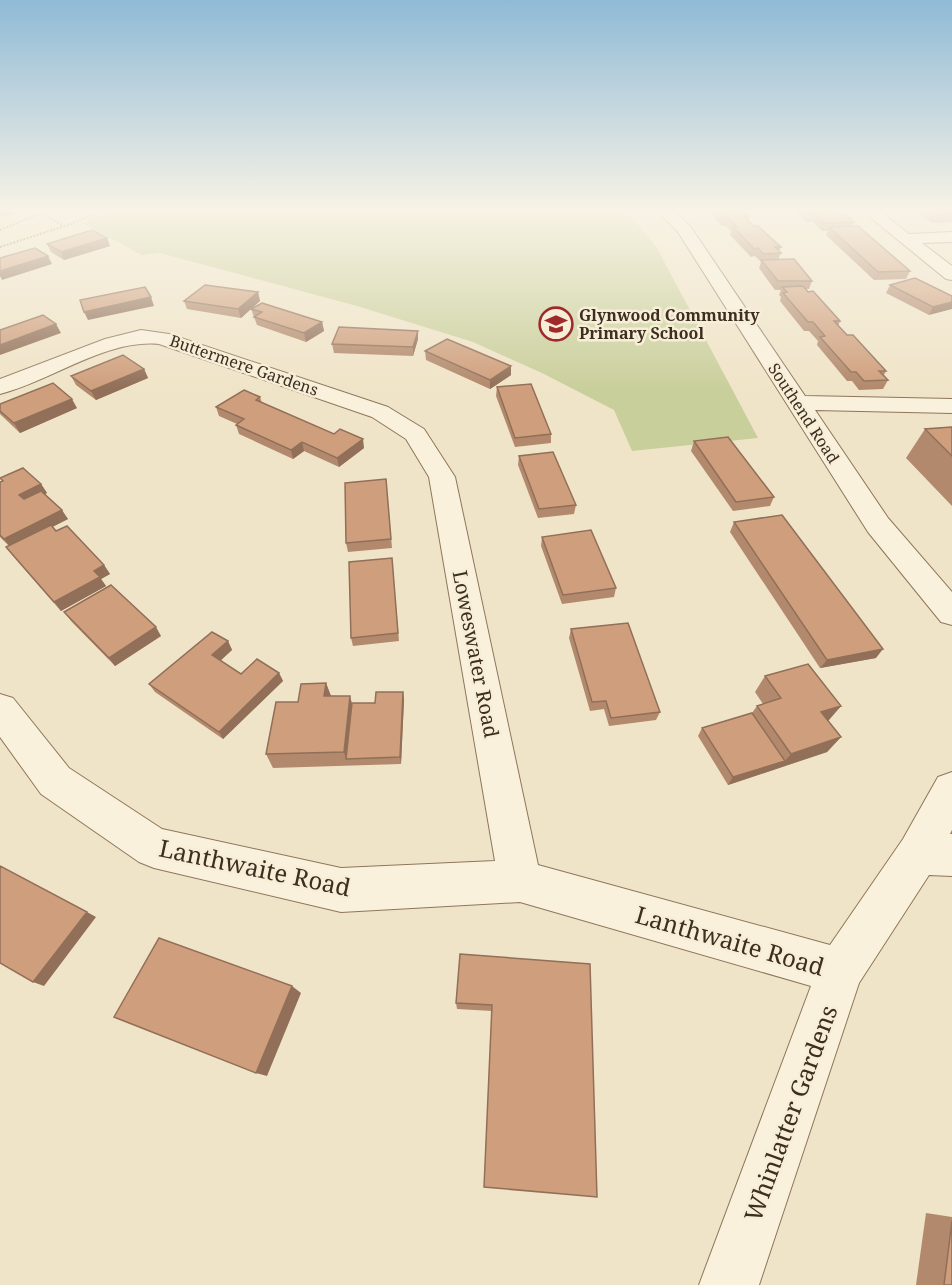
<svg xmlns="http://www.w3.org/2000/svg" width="952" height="1285" font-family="'Noto Serif',serif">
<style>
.green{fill:#c9cf9b}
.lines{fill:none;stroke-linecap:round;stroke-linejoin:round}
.minor-casing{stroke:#8d765c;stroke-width:2}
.path{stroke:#8d765c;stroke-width:2;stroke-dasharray:2 1.5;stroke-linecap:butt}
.minor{fill:#faf1dc;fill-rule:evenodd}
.wall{fill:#b2896c}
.shaded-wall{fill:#916f58}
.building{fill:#cf9f7d;stroke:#916f58;stroke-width:1.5}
.labels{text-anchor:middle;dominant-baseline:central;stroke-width:5;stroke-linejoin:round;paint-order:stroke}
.far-poi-label{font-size:16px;font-weight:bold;fill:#3d2e20;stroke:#f7eed8;text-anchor:start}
.far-street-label{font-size:16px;fill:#3d2e20;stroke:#f7eed8}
.street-label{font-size:20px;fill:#3d2e20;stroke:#f7eed8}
.near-street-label{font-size:24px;fill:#3d2e20;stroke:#f7eed8}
</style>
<rect width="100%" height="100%" fill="#f0e4c8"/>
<path class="green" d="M114,209h511l32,39 101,190 -126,13 -18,-41 -70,-36 -71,-32 -116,-36 -197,-53 -18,2 -60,-32z"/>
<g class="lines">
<defs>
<path id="minor" d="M655,209h17l18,17 115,170 147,3v14l-137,-3 73,108 64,74v33l-11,-3 -73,-90 -190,-300z
M860,209h17l32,25 43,-2v10l-30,1 30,23v14l-6,-1z
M141,330l28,4 219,73 36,22 31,48 83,388 292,80 73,-106 35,-62 14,-5v58l-2,4h2v42l-23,-1 -70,108 -100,302h-60l112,-299 -291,-84 -179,10 -187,-44 -15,-6 -98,-68 -41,-57v-43l13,4 56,70 93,61 179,39 154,-7 -66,-384 -23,-38 -34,-22 -213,-73c-54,-5 -107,37 -159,50v-15l105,-40z"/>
</defs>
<use href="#minor" class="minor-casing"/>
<path class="path" d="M0,230l41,-17 23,13
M0,247l71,-23 34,-15"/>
<use href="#minor" class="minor"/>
</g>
<path class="wall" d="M707,209h35l7,8 -1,4 5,5 28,21 -2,4 2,2 -3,7 34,21 -3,8h-3l34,32 -2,5 9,9 39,36 -2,4 4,5 -5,9 -24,1 -7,-9h-5l-30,-36 1,-4 -9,-10h-5l-24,-30 1,-4 -2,-2 2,-5h-6l-16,-22 2,-6 -6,-6 -4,1 -21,-22 1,-4 -5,-5h-4z
M794,209h40l4,5 16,8 -2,4 58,45 -4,8 -32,1 -48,-45 2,-4h-6l-9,-9h-7z
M912,209h40v13l-20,1z
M107,238l3,8 -46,14 -13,-8 -4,-8z
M890,285l62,11 -23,19 -43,-22z
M258,292l2,9 -9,8 71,13 2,9 -18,11 -49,-17 -6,-16 -10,9 -54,-9 -3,-8z
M418,339l-5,17 -79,-3 -2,-9z
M425,351l86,24 -21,14 -64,-29z
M144,369l4,9 -52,22 -20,-15 -5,-9z
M497,387l54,47v9l-36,4 -19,-51z
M260,397l2,6 102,45 -25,19 -35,-16 -11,8 -54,-25 -3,-9 1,-1 -18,-8 -3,-9z
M0,404l77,4 -57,25 -19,-18 -1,-1z
M952,427v79l-46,-48 19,-29z
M694,441l80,56 -4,9 -37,5 -42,-60z
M519,456l57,49 -2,9 -36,4 -20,-53z
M0,478l41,6 6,9 -2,1 23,25 -16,8 4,4 48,34 6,9 -9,5 5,7 -45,25 -48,-55 -7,-9 3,-1 -9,-9v-55l2,-1z
M386,479l6,69 -44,4 -2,-9z
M734,522l142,136 -56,10 -90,-136z
M542,537l74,51 -2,9 -52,7 -21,-58z
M392,558l7,83 -46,5 -2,-8z
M64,612l97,24 -46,30 -44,-45z
M571,629l89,83 -4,8 -47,6 -5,-17 -14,2 -21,-73z
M228,641l4,9 -12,10 21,14 38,-1 4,8 -60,58 -68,-47 -6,-8z
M765,676l76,30 -13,15 13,16 -14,15 -99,33 -30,-49 4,-8 50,-15 5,-7 6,-2 -8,-12z
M326,683l5,13 21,7h23l28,-11 1,8 -3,64 -128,4 -7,-14 32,-52z
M590,964l-106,223 8,-176 -35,-2 -1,-6z
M926,1213l26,4v68h-36z"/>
<path class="shaded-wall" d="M0,209h16l-2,1 1,3 -15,4z
M107,238l3,8 -46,14 -3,-8z
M48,256l4,8 -50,16 -2,-4v-5z
M258,292l2,9 -19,17 -3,-9z
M151,297l3,9 -66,14 -4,-8z
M952,302v7l-23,6 4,-8z
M322,322l2,9 -18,11 -2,-9z
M56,324l5,9 -61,22v-10z
M418,331v8l-5,17v-9z
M511,366v9l-21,14v-9z
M144,369l4,9 -52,22 -5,-9z
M72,399l5,9 -57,25 -6,-10z
M363,439l1,9 -25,19 -2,-9z
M302,442l2,9 -11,8 -2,-9z
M41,484l6,9 -21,11 -7,-9z
M62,510l6,9 -57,29 -7,-9z
M104,565l6,9 -9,5 5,7 -45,25 -7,-9 40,-31z
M156,627l5,9 -46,30 -6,-8z
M228,641l4,9 -15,14 -5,-9z
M883,649l-7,9 -56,10 7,-8z
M279,673l4,8 -60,58 -4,-7z
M326,683l6,16 -8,-3z
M403,692l1,8 -3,64 -1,-7z
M350,696l4,15 -8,48 -2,-7z
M841,706l-13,15 -7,-9z
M841,737l-14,15 -99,33 5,-8 52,-16 6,-7z
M87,912l9,5 -52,69 -11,-4z
M292,986l9,7 -34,83 -11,-3z"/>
<path class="building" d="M716,209h26l7,8h-4l8,9h5l23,21h-6l6,6 -18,1 -5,-6 -4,1 -21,-22h4l-9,-9h-4z
M804,209h30l4,5 6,-1 10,9 -29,1 -9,-9h-7z
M927,209h25v5l-16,1z
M858,226l52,45 -32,1 -49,-45z
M92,230l15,8 -46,14 -14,-8z
M35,248l13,8 -48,15v-13z
M794,259l18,22h-34l-17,-21z
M915,278l37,18v6l-19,5 -43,-22z
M205,285l53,7 -20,17 -54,-8z
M803,286l5,6 5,-1 27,30h-6l13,14h6l33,36h-7l9,9 -24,1 -8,-9h-5l-31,-35 5,-1 -12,-14h-5l-25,-29 4,-1 -5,-5z
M145,287l6,10 -67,15 -4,-12z
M262,303l60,19 -18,11 -50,-16 8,-5 -11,-3z
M43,315l13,9 -56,21v-15z
M339,327l79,4 -5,16 -81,-3z
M447,339l64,27 -21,14 -65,-29z
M123,355l21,14 -53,22 -20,-15z
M53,383l19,16 -58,24 -14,-12v-7z
M531,384l20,50 -36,4 -18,-51z
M244,390l16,7 -4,3 78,34 6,-5 23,10 -26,19 -35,-16 -11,8 -55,-25 8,-6 -28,-12z
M952,427v29l-27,-27z
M728,437l46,60 -38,5 -42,-61z
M553,452l23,53 -37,4 -20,-53z
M23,468l18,16 -22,11 5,4 17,-8 21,19 -58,29 -4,-4v-53l3,-1 -3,-3z
M386,479l5,60 -45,4 -1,-60z
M782,515l101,134 -56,11 -93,-138z
M51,525l5,6 11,-5 37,39 -10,6 6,6 -46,25 -48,-55z
M591,530l25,58 -53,7 -21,-58z
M392,558l6,75 -47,5 -2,-76z
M111,585l45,42 -47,31 -45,-46z
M628,623l32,89 -49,6 -5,-17 -14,1 -21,-73z
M212,632l16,9 -16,14 29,19 16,-15 22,14 -60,59 -70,-48z
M808,664l33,42 -20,6 20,25 -50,17 -34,-48 24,-8 -16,-22z
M326,683l-2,13h26l-6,56 -78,2 10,-52h22l3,-18z
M376,692h27l-3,65 -54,2 6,-56h23z
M752,713l33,48 -52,16 -31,-49z
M0,866l87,46 -54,70 -33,-19z
M159,938l133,48 -36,87 -142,-56z
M460,954l130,10 7,233 -113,-10 8,-182 -36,-2z
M952,1221v64h-8z"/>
<linearGradient id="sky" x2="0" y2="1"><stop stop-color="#8fbad6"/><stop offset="0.54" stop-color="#f8f3e6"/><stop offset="1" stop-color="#f8f3e6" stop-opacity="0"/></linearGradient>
<rect width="952" height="389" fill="url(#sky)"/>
<defs>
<symbol id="school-ring" viewBox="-11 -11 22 22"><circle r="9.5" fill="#f7eed8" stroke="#9e2a2b" stroke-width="1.5"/><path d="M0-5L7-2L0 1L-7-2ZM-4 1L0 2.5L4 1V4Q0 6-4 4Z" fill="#9e2a2b"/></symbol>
</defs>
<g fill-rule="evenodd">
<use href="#school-ring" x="537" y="305" width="38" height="38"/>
</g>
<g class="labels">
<g class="far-poi-label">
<text x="579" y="315">Glynwood Community<tspan x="579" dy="18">Primary School</tspan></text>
</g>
<g class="far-street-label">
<text transform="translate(244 365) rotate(19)">Buttermere Gardens</text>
<text transform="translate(804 413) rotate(57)">Southend Road</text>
</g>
<g class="street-label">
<text transform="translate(476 654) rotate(79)">Loweswater Road</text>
</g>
<g class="near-street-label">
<text transform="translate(255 867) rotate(12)">Lanthwaite Road</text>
<text transform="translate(730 940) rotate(16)">Lanthwaite Road</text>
<text transform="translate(790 1113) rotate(-70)">Whinlatter Gardens</text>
</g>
</g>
</svg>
